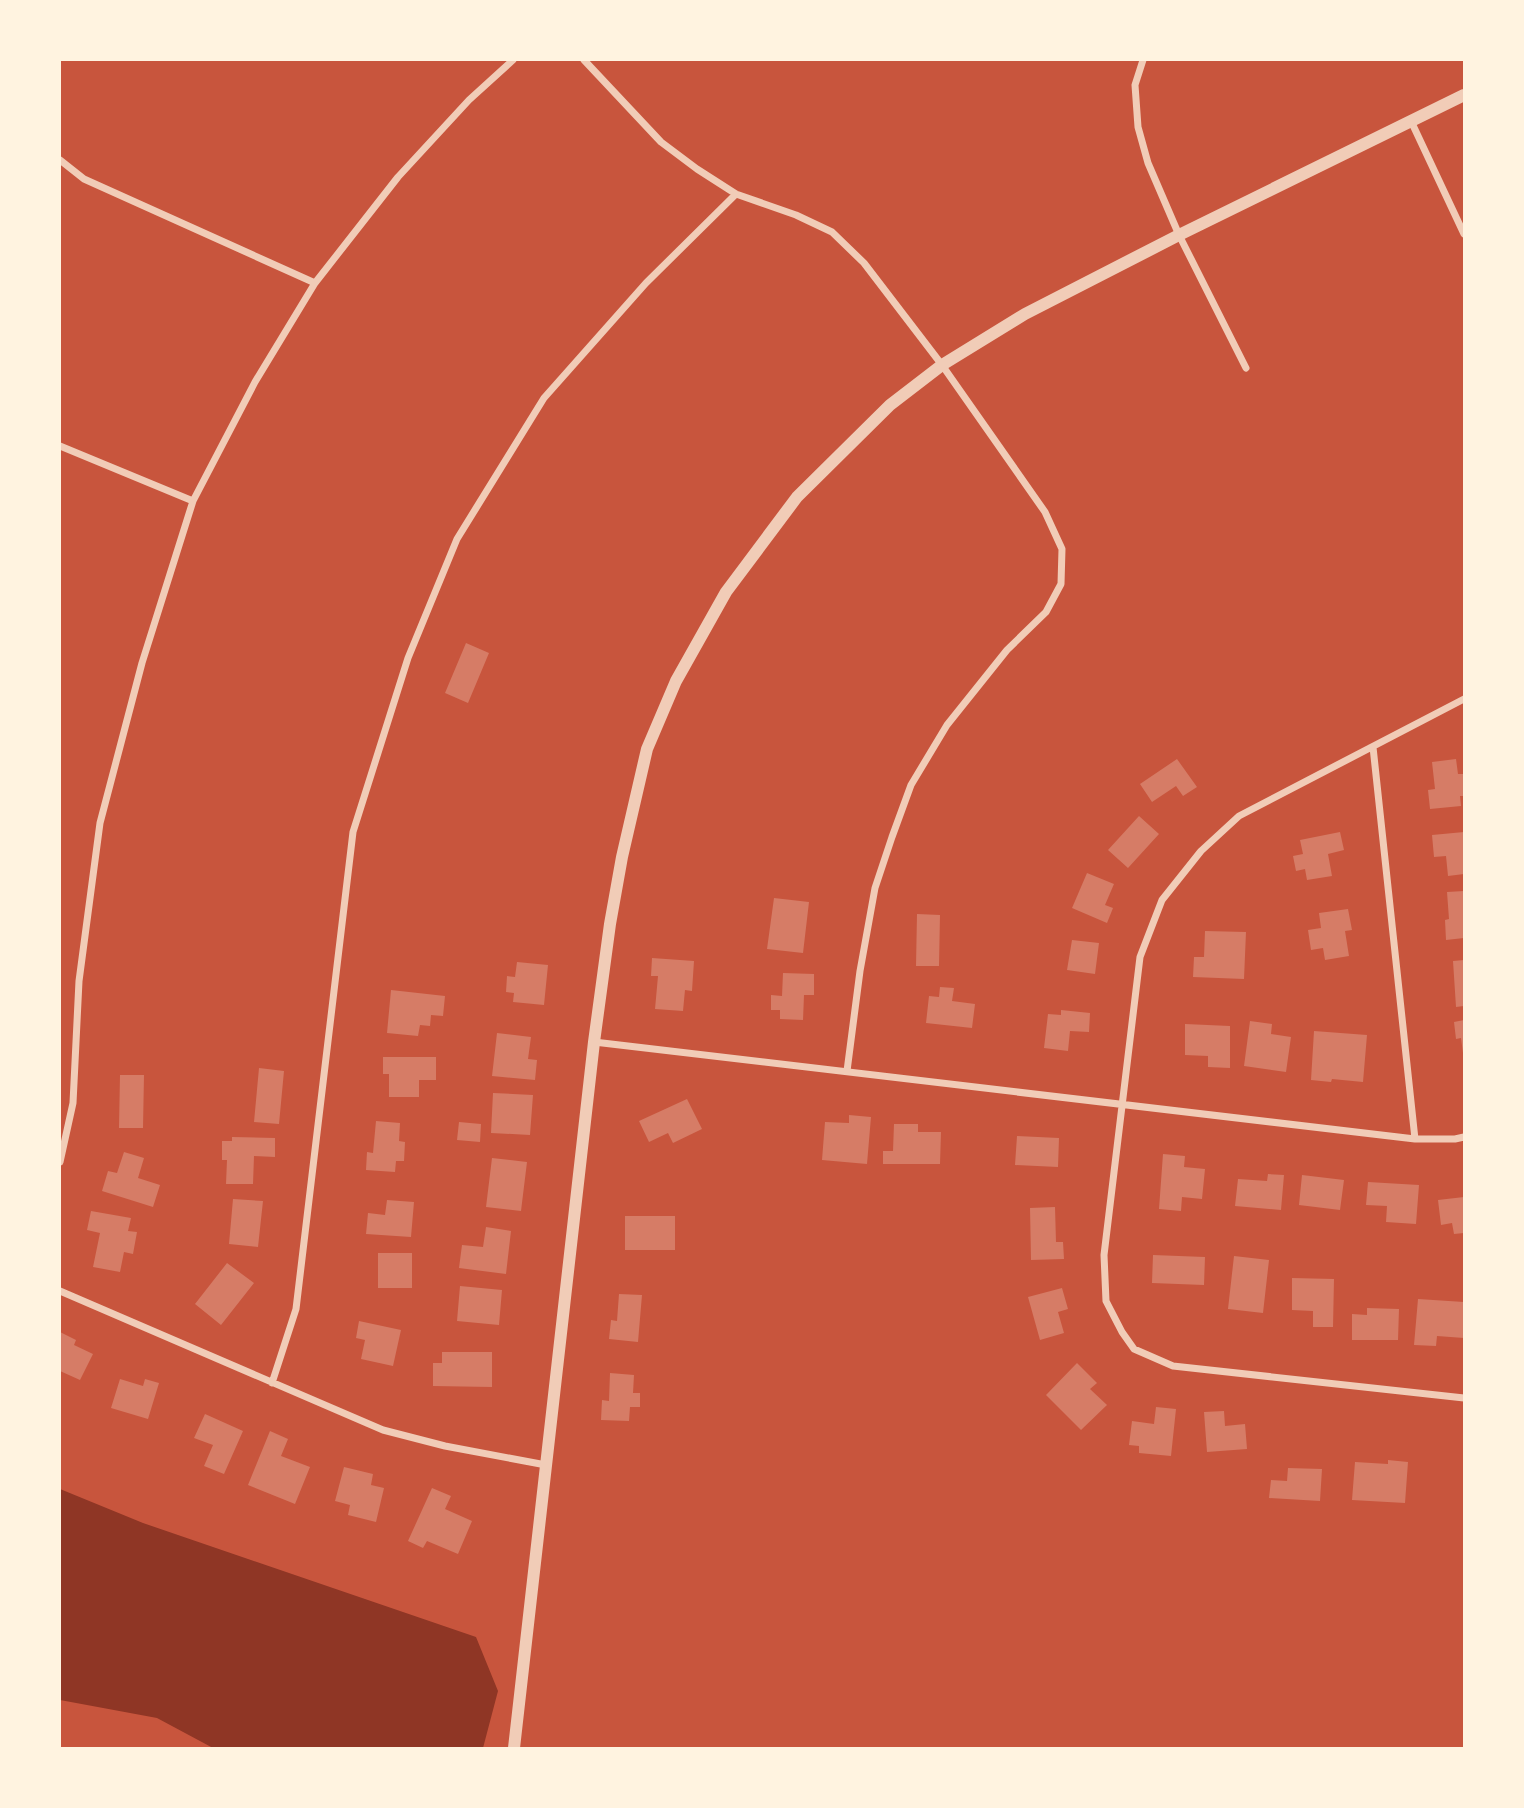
<svg xmlns="http://www.w3.org/2000/svg" width="1524" height="1808" font-family="Ubuntu,sans-serif">
<style>
.water{fill:#8f3625}
.building{fill:#d67c66}
.lines{fill:none;stroke-linecap:round;stroke-linejoin:round}
.minor{stroke:#f1ccb7;stroke-width:7}
.tertiary{stroke:#f1ccb7;stroke-width:12}
</style>
<rect width="100%" height="100%" fill="#c8553d"/>
<path class="water" d="M60,1489l83,34 333,114 22,54 -15,57h-270l-56,-30 -97,-18z"/>
<path class="building" d="M466,643l23,10 -21,50 -23,-10z
M1177,759l20,28 -14,9 -7,-10 -24,16 -12,-18z
M1456,759l2,15h6v22h-4l1,10 -31,3 -2,-19 7,-1 -3,-27z
M1139,816l20,18 -31,34 -20,-18z
M1340,832l4,18 -16,4 4,22 -25,4 -2,-11 -9,2 -3,-15 10,-2 -3,-14z
M1464,832v42l-16,2 -2,-20 -12,1 -2,-22z
M1087,873l27,11 -9,21 8,3 -6,15 -35,-15z
M1464,891v47l-18,2 -1,-20 4,-1 -2,-27z
M774,898l35,4 -6,51 -36,-4z
M1348,909l4,21 -7,1 4,25 -24,4 -2,-12 -12,2 -3,-20 13,-2 -2,-15z
M917,914l23,1 -1,51h-23z
M1205,931l41,1 -2,47 -51,-2 1,-20h10z
M1072,940l27,3 -4,31 -28,-4z
M652,958l42,3 -2,30 -7,-1 -2,21 -28,-2 3,-33h-7z
M1464,960v46l-8,1 -3,-46z
M517,962l31,3 -4,40 -31,-3 1,-9 -8,-1 1,-16 8,1z
M783,973l31,1v21h-10l-1,25 -23,-1v-9h-9v-15l11,1z
M940,987l14,1 -2,13 23,3 -3,24 -46,-5 3,-27 10,1z
M391,990l54,6 -2,20 -12,-1 -1,11 -10,-1 -2,11 -31,-3z
M1061,1010l29,3 -1,19 -19,-1 -2,20 -24,-3 4,-34 13,1z
M1464,1020v33h-1l-2,-15 -5,1 -2,-17z
M1250,1021l22,3 -1,10 20,3 -5,35 -42,-6z
M1185,1024l45,2v42l-22,-1v-11l-23,-1z
M1314,1031l53,4 -4,47 -31,-3 -1,3 -20,-2z
M497,1033l34,4 -3,22 9,1 -2,20 -43,-4z
M383,1057h53v23h-17v17h-30v-23h-6z
M259,1068l25,3 -5,53 -25,-2z
M120,1075h24l-1,53h-24z
M493,1093l40,2 -3,40 -39,-2z
M687,1099l15,30 -29,14 -5,-10 -19,9 -10,-21z
M849,1115l22,2 -4,47 -45,-4 3,-38 24,1z
M376,1121l24,2 -1,18 6,1 -1,19h-8l-1,11 -29,-2 1,-18 6,1z
M459,1122l22,2 -1,18 -23,-2z
M894,1124h24v8h23l-1,32h-57v-13h10z
M1017,1136l42,2 -1,29 -43,-2z
M232,1137l43,1v19l-21,-1 -1,28h-27l1,-24h-5v-19h10z
M124,1152l20,6 -6,20 22,7 -7,22 -51,-16 6,-20 9,2z
M1163,1154l22,2 -1,11 21,2 -3,30 -20,-2 -1,14 -22,-2z
M492,1158l35,4 -6,49 -35,-4z
M1268,1174l16,1 -3,35 -46,-4 3,-27 29,2z
M1302,1175l42,5 -4,30 -41,-5z
M1368,1182l51,3 -3,39 -30,-2 1,-16 -21,-1z
M1464,1197v36l-10,1 -2,-11 -11,2 -3,-25z
M233,1199l30,2 -5,46 -29,-3z
M387,1200l27,2 -3,35 -45,-3 2,-21 17,2z
M1055,1207l1,35h7l1,17 -33,1 -1,-52z
M91,1211l40,7 -3,13 9,1 -4,22 -9,-2 -4,20 -27,-5 7,-34 -13,-3z
M625,1216h50v34h-50z
M486,1227l25,4 -5,43 -47,-6 3,-23 21,2z
M378,1253h34v35h-34z
M1153,1255l52,2 -1,28 -52,-2z
M1234,1256l35,4 -6,53 -35,-4z
M227,1263l27,20 -33,42 -26,-21z
M1292,1278l42,1 -1,48h-20v-16l-21,-1z
M460,1286l42,4 -3,35 -42,-4z
M1062,1288l6,21 -10,3 6,21 -24,7 -12,-43z
M619,1294l23,1 -4,47 -29,-3 2,-19 6,1z
M1418,1299l46,3v36l-27,-2 -1,10 -22,-1z
M1367,1308l32,1 -1,31h-46v-26l15,1z
M359,1321l42,9 -8,36 -32,-7 4,-19 -9,-2z
M60,1332l16,8 -2,5 19,9 -13,26 -20,-9z
M442,1352h50v35l-59,-1v-23h9z
M1077,1363l20,20 -7,6 17,16 -26,25 -35,-35z
M610,1373l24,2 -1,18h7v14h-10l-1,14 -28,-1 1,-20 7,1z
M120,1379l23,7 2,-7 14,4 -11,36 -37,-11z
M1156,1407l20,2 -5,47 -32,-3v-7l-10,-1 3,-24 22,3z
M1224,1411l1,15 20,-2 2,25 -40,3 -3,-40z
M205,1414l38,17 -19,43 -20,-8 9,-21 -19,-7z
M270,1431l18,8 -7,17 29,11 -15,37 -47,-19z
M1388,1460l20,2 -3,41 -53,-3 3,-38 33,2z
M344,1467l29,7 -2,11 13,3 -8,34 -28,-7 2,-10 -15,-4z
M1288,1468l34,1 -2,32 -51,-3 2,-18 16,1z
M432,1488l19,8 -6,13 27,12 -14,33 -31,-13 -4,7 -15,-7z"/>
<g class="lines">
<path class="minor" d="M584,60l77,82 36,27 39,25 60,21 36,17 32,31 78,102 103,147 17,37 -1,35 -15,28 -39,38 -60,75 -36,60 -19,52 -17,51 -15,83 -13,100
M1143,60l-8,25 3,42 10,36 31,72 67,133
M1411,121l53,113
M60,160l24,19 231,104
M60,446l133,55
M1464,699l-225,117 -38,35 -39,49 -22,57 -36,298 2,46 16,31 12,17 39,17 291,32
M1373,747l42,392
M594,1042l821,97h40l9,-2
M60,1162l13,-59 6,-122 21,-158 42,-160 51,-162 62,-119 60,-99 83,-106 71,-77 44,-40
M60,1291l323,139 62,16 101,19
M272,1383l24,-74 57,-477 55,-174 49,-119 87,-141 102,-115 90,-89"/>
<path class="tertiary" d="M514,1748l80,-706 16,-118 12,-67 25,-108 29,-68 50,-89 71,-95 93,-92 52,-40 83,-51 154,-79 285,-140"/>
</g>
<rect width="1524" height="1808" fill="none" stroke="#fff3e0" stroke-width="122"/>
</svg>
